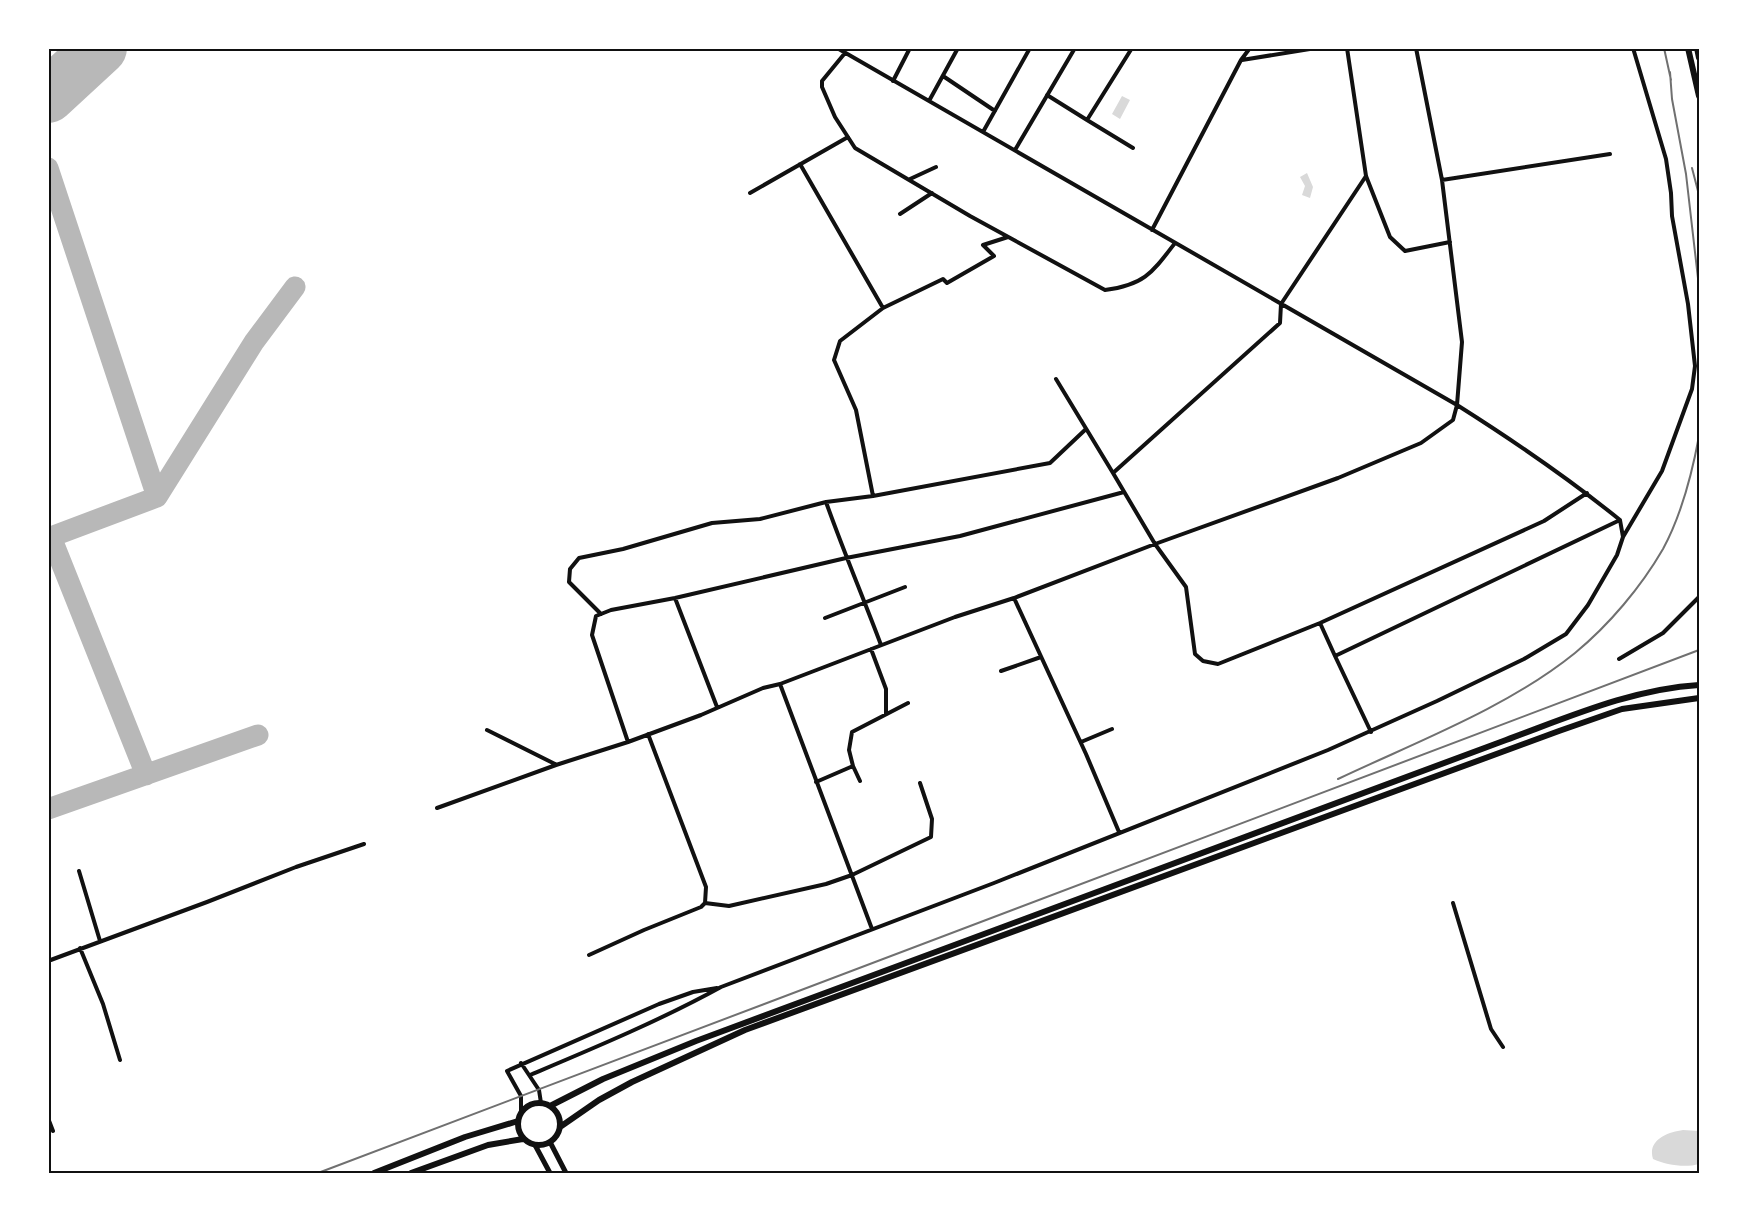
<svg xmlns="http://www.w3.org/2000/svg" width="1747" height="1221" font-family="Lato,sans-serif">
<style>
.water{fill:#d9d9d9}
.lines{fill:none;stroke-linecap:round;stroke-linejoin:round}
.taxiway{stroke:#b8b8b8;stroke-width:21}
.runway{stroke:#b8b8b8;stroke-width:54}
.minor{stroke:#111;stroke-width:4}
.tertiary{stroke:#111;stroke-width:5}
.secondary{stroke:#111;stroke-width:6}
.rail{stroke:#707070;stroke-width:2}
.neatline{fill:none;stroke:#111;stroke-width:2}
</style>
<rect width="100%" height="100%" fill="#fff"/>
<path class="water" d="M1122,96l8,4 -10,19 -8,-5z
M1307,173l6,14 -3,11 -8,-3 3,-9 -5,-9z
M1683,1130l16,1v33c-14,4 -33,1 -46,-5 -6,-19 15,-27 30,-29z"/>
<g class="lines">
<path class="taxiway" d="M48,168l109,329
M51,537l95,238
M48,538l109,-41 97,-155 41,-55
M48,809l210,-74"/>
<path class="runway" d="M48,96l52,-48"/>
<path class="minor" d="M1347,48l19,128 24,61 15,14 45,-9
M845,53l-23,28v6l13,30 20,31 115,68 135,74c39,-5 47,-17 70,-47
M1242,60l74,-12
M943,76l52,35
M893,81l17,-33
M1047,95l40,25 45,-72
M929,101l29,-53
M1087,120l46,28
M983,132l47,-84
M1015,150l60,-102
M800,164l83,144
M1366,176l-85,128 -1,19 -167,150 42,71 31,43 9,67 8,7 15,3 102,-41 224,-102 43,-28
M910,179l26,-12
M1442,180l168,-26
M750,193l98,-56
M900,214l32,-21
M1152,230l89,-170 9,-12
M1056,379l57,94
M873,496l-17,-86 -22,-50 6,-19 43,-33 60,-29 4,4 47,-27 -11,-11 25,-8
M826,502c17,48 37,95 55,143
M1623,537l39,-66 30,-82 3,-23 -7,-62 -16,-88 -1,-23 -5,-34 -33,-111
M675,598l42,109
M1014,598l72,156 33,78
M601,614l-32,-32 1,-13 9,-11 44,-9 89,-26 48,-4 66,-17 47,-6 177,-33 36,-34
M825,618l80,-31
M1320,623l15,33 285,-136
M871,649l15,40v25
M1335,656l36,76
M1619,659l44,-26 36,-36
M1001,671l40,-14
M780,684l92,245
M487,730l68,34
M628,742l-36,-107 4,-19 15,-6 64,-12 171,-40 114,-22 164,-44
M1081,742l31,-13
M853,766l7,15
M816,782l37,-16 -4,-16 3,-18 56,-29
M437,808l119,-43 72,-23 73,-27 62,-27 17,-4 175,-67 59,-19 141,-54 183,-66 83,-35 32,-23 4,-15 5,-63 -20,-162 -26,-132
M79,871l21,70
M705,903l24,3 97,-22 26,-9 79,-38 1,-18 -12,-36
M1453,903l38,126 12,18
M80,948l23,56 17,56
M589,955l55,-25 57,-23 4,-4 1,-16 -58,-153
M48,961l159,-59 89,-35 68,-23
M521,1063l18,27 2,13
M530,1075c64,-27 129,-54 191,-88l273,-104 334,-133 109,-49 87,-42 42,-25 22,-29 29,-50 6,-18 -3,-17c-52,-42 -106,-79 -163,-115l-620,-357
M521,1112v-16l-14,-25 152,-67 34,-12 24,-4
M48,1118l5,13"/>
<path class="tertiary" d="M550,1142l16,31
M535,1145l15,28"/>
<path class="secondary" d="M1688,48l11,48
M1697,48l2,10
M518 1124a21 21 0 1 1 42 0a21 21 0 1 1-42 0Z
M550,1106l53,-27 93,-38 810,-301c63,-23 126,-51 193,-55
M560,1127l39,-27 33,-18 113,-52 814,-299 63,-22 77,-11
M374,1173l91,-36 53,-16
M411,1173l77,-28 35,-6"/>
<path class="rail" d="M1664,48l7,32
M1670,72l2,27 14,75 13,113
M1692,168l7,27
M1338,779c78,-37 169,-71 237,-126 34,-28 66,-66 88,-104 19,-35 29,-75 36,-113
M318,1173l1381,-523"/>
</g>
<rect width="1747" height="1221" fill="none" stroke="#ffffff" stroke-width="99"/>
<rect x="50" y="50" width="1648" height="1122" class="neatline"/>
</svg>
